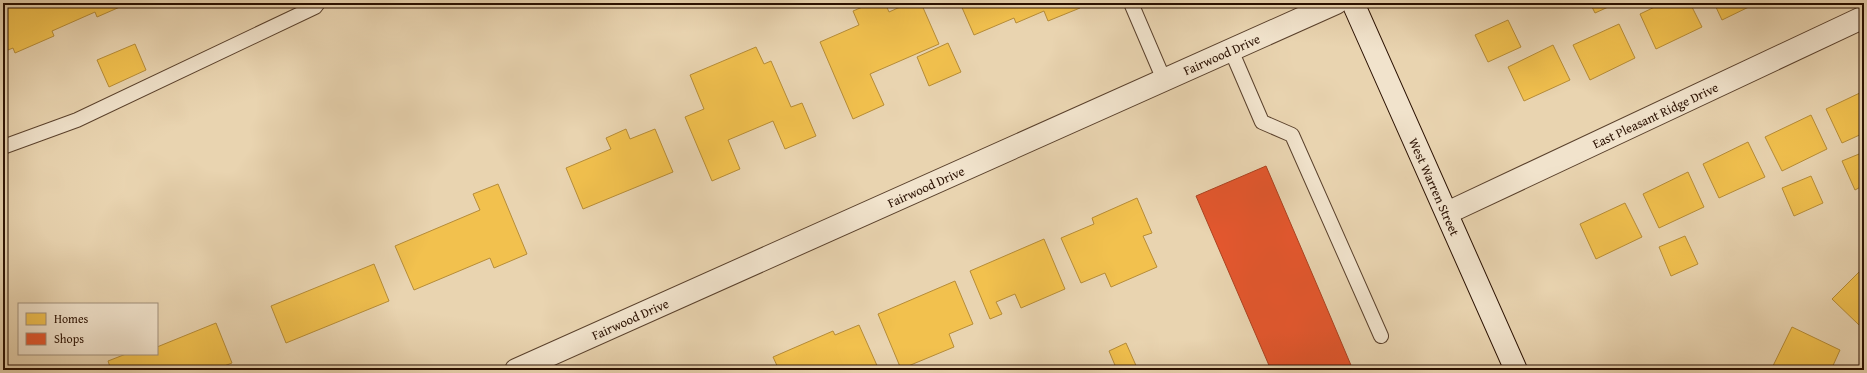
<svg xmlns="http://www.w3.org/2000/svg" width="1867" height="373" font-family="'Gentium Book Plus',serif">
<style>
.homes{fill:#f2c14e;stroke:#b68c37}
.shops{fill:#e4572e;stroke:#ac4220}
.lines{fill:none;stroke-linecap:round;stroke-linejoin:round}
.lane-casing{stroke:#5a412c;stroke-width:16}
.street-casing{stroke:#5a412c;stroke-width:24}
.secondary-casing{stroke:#2a1000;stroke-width:24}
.lane{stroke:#f1e3cc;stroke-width:14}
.street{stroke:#f1e3cc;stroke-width:22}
.secondary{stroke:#f1e3cc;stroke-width:22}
.labels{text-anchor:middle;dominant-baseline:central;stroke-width:4;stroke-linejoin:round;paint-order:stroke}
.street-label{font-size:13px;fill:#2a1000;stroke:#f1e3cc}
</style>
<rect width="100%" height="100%" fill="#e9d4b0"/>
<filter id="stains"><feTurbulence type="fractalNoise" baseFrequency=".005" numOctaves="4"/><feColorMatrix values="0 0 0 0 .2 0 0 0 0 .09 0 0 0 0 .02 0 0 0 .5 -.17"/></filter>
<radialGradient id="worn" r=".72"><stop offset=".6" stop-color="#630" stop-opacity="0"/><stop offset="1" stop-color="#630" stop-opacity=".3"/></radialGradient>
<path class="homes" d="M3,3h126l-32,14 -2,-5 -43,19 2,5 -39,17 -2,-5 -10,4z
M872,3h13l4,9 20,-9h12l18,41 -69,30 14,31 -31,14 -33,-77 39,-17 -6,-14z
M960,3h118l2,5 -32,13 -4,-10 -28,12 -2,-5 -40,17z
M1590,3h27l-22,10z
M1663,3h27l12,24 -46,22 -16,-35z
M1714,3h43l-35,17z
M1508,20l13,27 -33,15 -13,-27z
M1619,24l16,34 -45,22 -17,-35z
M948,43l13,29 -32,14 -12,-29z
M135,44l11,26 -37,17 -12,-27z
M1553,45l17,35 -46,21 -16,-34z
M756,47l8,17 7,-3 20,46 11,-4 14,33 -31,13 -12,-28 -45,19 12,29 -28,12 -27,-64 19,-8 -14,-34z
M1864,91v42l-22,10 -16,-34z
M1811,115l16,34 -45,22 -17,-34z
M626,129l4,10 25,-10 18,43 -90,37 -17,-41 45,-19 -5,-11z
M1748,142l17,35 -46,21 -16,-34z
M1864,152v33l-9,5 -13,-29z
M1688,172l16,35 -45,21 -16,-34z
M1811,176l12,27 -29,13 -12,-28z
M498,184l29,70 -33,14 -4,-10 -76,32 -19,-44 85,-36 -7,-16z
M1137,198l15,35 -9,3 14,31 -46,20 -6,-14 -24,10 -20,-45 33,-14 -2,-6z
M1625,203l17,34 -46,22 -16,-35z
M1685,236l13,28 -27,12 -12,-29z
M1044,239l21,50 -44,19 -6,-14 -19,8 6,12 -12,5 -20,-48z
M374,264l15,37 -103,42 -15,-37z
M1864,267v52l-5,6 -27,-26z
M955,281l18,43 -24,10 5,13 -53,22 -23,-55z
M216,323l16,40 -18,7h-103l-3,-9 18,-7h31v-7z
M859,325l20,45h-100l-6,-13 60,-26 2,4z
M1792,327l48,23 -9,20h-60z
M1126,343l12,27h-21l-8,-19z"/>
<path class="shops" d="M1266,166l54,126 33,78h-82l-75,-174z"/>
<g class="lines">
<defs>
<path id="lane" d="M1131,3l33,77
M1231,50l31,72 30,13 89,201
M3,147l74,-27 238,-113 3,-4"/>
<g id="street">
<path id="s1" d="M1447,213l417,-196"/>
<path id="s2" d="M516,370l820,-367"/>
</g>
<g id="secondary">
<path id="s3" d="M1353,3l163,367"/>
</g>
</defs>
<use href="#lane" class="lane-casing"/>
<use href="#street" class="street-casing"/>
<use href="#secondary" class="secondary-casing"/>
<use href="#lane" class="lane"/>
<use href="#street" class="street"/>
<use href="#secondary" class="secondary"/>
</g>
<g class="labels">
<g class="street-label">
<text stroke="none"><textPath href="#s2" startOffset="773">Fairwood Drive</textPath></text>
<text stroke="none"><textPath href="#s1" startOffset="230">East Pleasant Ridge Drive</textPath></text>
<text stroke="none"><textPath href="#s2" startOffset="449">Fairwood Drive</textPath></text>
<text stroke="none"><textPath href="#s3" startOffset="201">West Warren Street</textPath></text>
<text stroke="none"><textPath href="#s2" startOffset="125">Fairwood Drive</textPath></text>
</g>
</g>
<rect width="1867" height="373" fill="none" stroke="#e9d4b0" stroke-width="16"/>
<rect x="4" y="4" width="1859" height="365" fill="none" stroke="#2a1000" stroke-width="2"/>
<rect x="8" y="8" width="1851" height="357" fill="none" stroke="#2a1000"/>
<rect x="18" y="303" width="140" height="52" fill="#f1e3cc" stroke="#a18f7a"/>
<rect x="26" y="313" width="20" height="12" fill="#f2c14e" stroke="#a18f7a"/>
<text x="54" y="323" font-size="12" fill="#2a1000">Homes</text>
<rect x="26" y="333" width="20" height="12" fill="#e4572e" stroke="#a18f7a"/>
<text x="54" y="343" font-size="12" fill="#2a1000">Shops</text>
<rect width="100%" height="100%" filter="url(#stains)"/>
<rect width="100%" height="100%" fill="url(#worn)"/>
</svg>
